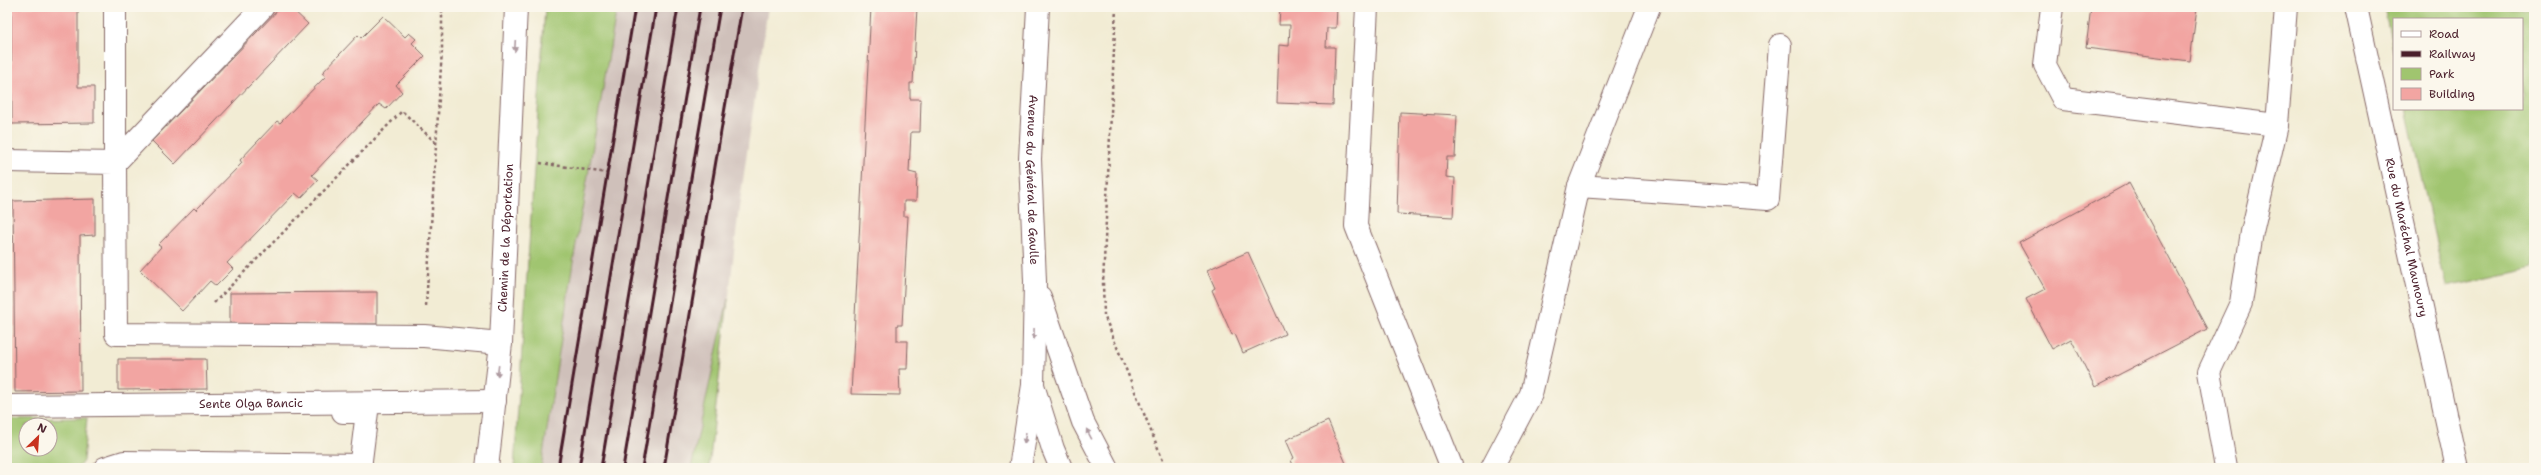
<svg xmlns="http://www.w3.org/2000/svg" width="2541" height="475" font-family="'Shantell Sans',sans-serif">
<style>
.industrial{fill:#cfc0ba}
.green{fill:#a0c56f;stroke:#75724d;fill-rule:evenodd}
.building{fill:#f2a5a2}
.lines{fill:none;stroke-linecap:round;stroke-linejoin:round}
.minor-casing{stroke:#856766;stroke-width:24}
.major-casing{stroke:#856766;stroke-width:24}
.path{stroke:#856766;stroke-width:2.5;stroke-dasharray:3 3;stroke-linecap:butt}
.minor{stroke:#fff;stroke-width:22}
.major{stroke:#fff;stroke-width:22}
.rail{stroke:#4a1f2b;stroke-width:3}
.oneway{fill:#ae9aa0}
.labels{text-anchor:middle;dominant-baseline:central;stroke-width:4;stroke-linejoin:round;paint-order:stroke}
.street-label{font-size:12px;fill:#4a1f2b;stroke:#fbf7ec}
</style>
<rect width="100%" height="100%" fill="#fbf7ec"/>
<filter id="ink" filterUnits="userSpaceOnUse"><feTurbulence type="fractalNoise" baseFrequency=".025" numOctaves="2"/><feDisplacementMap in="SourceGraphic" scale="8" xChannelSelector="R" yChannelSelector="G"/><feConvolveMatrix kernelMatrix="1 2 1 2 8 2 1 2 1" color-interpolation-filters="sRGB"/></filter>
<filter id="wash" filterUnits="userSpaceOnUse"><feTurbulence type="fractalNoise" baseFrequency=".012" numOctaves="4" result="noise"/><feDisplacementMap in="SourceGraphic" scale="16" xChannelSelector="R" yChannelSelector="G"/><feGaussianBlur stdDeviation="0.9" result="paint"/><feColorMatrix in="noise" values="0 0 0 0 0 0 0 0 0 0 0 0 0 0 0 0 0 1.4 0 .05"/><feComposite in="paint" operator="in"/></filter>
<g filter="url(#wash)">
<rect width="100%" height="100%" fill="#f2ecd4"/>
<path class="industrial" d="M545,7h223l-29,201 -30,260h-195z"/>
<path class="green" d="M545,7h72l-43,249 -33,212h-27z
M2384,7h150v261l-88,19 -40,-178h116v-90h-128v35z
M728,299l-19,169h-18z
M87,418l-4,43 -5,7h-71v-49zM26,425h24v24h-24z"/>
<g id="blocks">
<path class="building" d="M11,7h67v80h16v36l-82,1z
M281,7h9l18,17 -133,140 -23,-23z
M871,7h46l-4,76h-3v16h11l-1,33h-9l-2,40 8,2 -1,27h-12v15h4l-6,109h-5v16h11l-1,28h-8l1,26 -49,-1z
M1280,7h57l-1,21h-9l-1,19h9l-2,58 -56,-2 2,-58 10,1 1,-21h-11z
M2091,7h106l-7,54 -104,-13z
M383,16l22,21 4,-4 7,6 -4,4 13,13 -29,29 6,7 -16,17 -7,-5 -67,71 6,5 -17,18 -6,-5 -68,70 6,6 -17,17 -6,-5 -28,30 -42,-41 21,-23 -3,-2 36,-37 2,2 46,-47 -2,-3 37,-39 3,2 46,-47 -4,-3 36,-38 3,3z
M1400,112l57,3 -2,42h-8l-1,20 9,1 -2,39 -56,-3z
M2129,183l78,146 -112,58 -24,-48 -19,10 -26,-50 19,-10 -26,-46z
M95,199v36l-15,1 1,155 -66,1 -2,-191z
M1248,252l37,82 -42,19 -8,-19 -3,1 -20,-45 3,-2 -8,-18z
M377,292v32l-147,1v-32z
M118,359h88l1,30 -89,1z
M1328,421l20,47h-54l-3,-8 3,-2 -8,-18z"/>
</g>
</g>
<g filter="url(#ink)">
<use href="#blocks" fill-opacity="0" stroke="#856766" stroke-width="1"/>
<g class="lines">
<defs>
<g id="minor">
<path d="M115,7v156"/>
<path d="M1367,7l-11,219 96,242"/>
<path d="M2052,7l-7,58 18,34 214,26 9,-118"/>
<path id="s1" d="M2356,7l101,461"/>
<path d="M7,161l108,2 1,171 308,2 77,7"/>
<path d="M115,163l148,-156"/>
<path d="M1579,186l189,13 12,-154"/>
<path id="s2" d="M7,406l488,-5"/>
<path d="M343,412h24l-7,56"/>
<path d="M105,468l19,-6 237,3"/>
<path id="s3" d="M487,468l14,-125 15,-336"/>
<path d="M1020,468l13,-83"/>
<path d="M1492,468l39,-74 48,-208 70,-179"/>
<path d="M2226,468l-17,-96 32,-69 11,-71 25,-107"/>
</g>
<g id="major">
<path id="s4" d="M1038,7l-8,152 5,122 -2,104 20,64 8,19"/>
<path d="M1040,297l43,125 24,46"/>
</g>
</defs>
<use href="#minor" class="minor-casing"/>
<use href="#major" class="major-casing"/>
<path class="path" d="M1116,7l-13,276 1,32 62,153
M540,163l67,10
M214,303l188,-192 33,31
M426,306l16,-256v-43"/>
<use href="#minor" class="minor"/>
<use href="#major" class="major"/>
<path class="rail" d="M558,468l77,-461
M579,468l77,-461
M601,468l77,-461
M623,468l77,-461
M642,468l78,-461
M664,468l78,-461"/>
</g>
<defs><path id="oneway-solid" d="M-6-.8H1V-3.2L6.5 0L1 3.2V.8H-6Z"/></defs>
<g class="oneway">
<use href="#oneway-solid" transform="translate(515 46) rotate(93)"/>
<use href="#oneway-solid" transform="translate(1034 334) rotate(91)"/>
<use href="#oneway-solid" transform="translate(498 371) rotate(97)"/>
<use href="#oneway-solid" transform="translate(1089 434) rotate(-118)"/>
<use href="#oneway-solid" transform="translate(1025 438) rotate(99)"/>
</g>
</g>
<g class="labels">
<g class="street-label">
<text stroke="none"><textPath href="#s4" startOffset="173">Avenue du Général de Gaulle</textPath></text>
<text stroke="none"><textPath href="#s3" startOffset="231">Chemin de la Déportation</textPath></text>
<text stroke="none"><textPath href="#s1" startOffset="236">Rue du Maréchal Maunoury</textPath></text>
<text stroke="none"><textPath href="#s2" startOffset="244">Sente Olga Bancic</textPath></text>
</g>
</g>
<rect width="2541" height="475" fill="none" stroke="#fbf7ec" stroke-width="24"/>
<rect x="2393" y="18" width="130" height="92" fill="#fbf7ec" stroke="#b4a19f"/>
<rect x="2401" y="31" width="20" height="6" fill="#ffffff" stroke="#b4a19f"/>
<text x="2429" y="38" font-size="12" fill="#4a1f2b">Road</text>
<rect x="2401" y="51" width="20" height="6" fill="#4a1f2b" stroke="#b4a19f"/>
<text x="2429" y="58" font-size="12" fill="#4a1f2b">Railway</text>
<rect x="2401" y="68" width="20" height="12" fill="#a0c56f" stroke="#b4a19f"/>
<text x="2429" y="78" font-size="12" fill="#4a1f2b">Park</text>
<rect x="2401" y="88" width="20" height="12" fill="#f2a5a2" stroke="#b4a19f"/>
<text x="2429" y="98" font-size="12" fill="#4a1f2b">Building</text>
<g transform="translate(38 437) rotate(25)"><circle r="19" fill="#fbf7ec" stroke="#b4a19f"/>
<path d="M0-3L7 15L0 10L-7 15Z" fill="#c8321e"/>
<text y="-6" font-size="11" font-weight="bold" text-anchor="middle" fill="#4a1f2b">N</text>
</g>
</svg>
